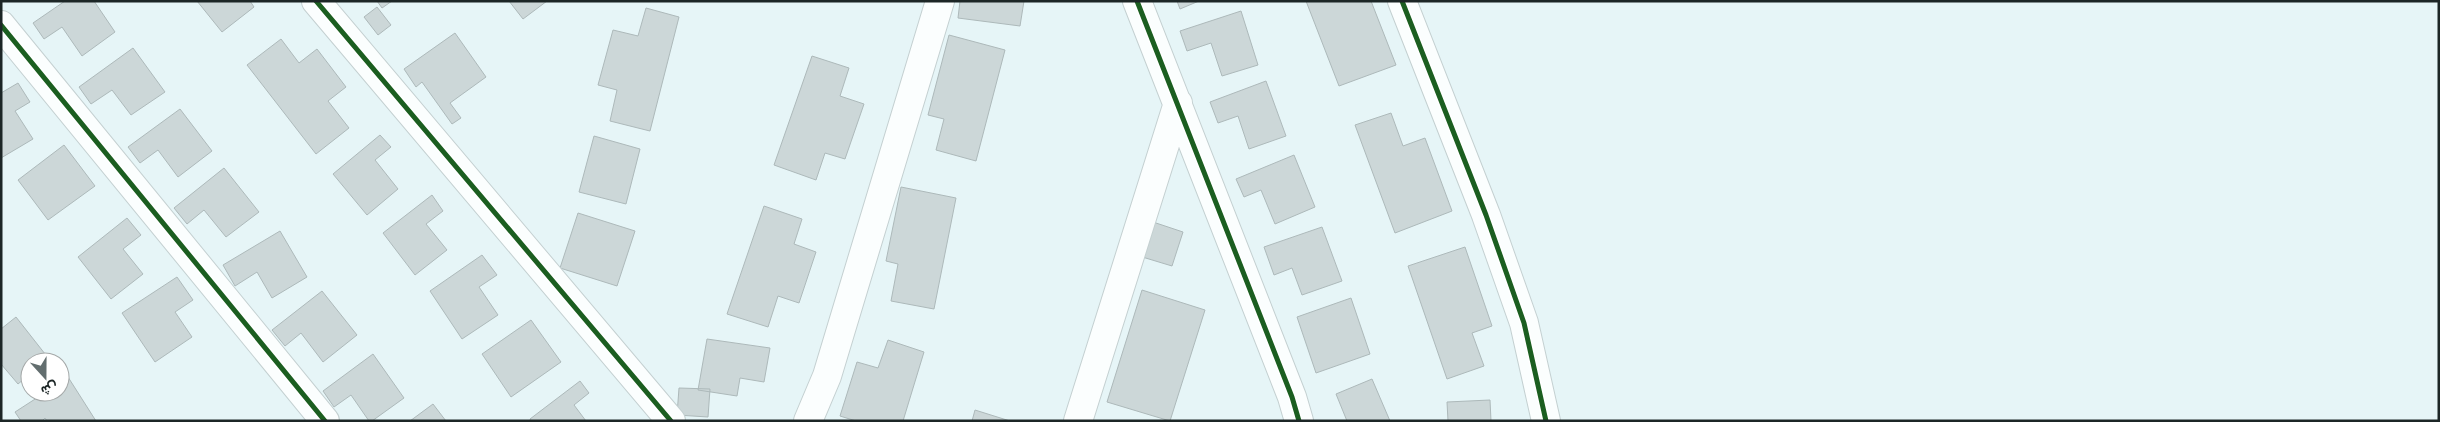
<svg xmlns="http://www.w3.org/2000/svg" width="2440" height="422" font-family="Karla,Vazirmatn,sans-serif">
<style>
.building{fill:#ccd7d8;stroke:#adb9ba}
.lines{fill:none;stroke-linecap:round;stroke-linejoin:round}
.minor-casing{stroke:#c4d0d1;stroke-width:30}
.minor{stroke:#fbfefe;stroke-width:28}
.cycleway-casing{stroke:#fff;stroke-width:8}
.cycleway{stroke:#1b5e20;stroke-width:5}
</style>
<rect width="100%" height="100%" fill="#e6f5f7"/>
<path class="building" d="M65,1h29l21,31 -33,24 -20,-29 -18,12 -11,-16z
M197,1h53l4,6 -32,25z
M377,1h15l-10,7z
M509,1h38l-24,18z
M960,1h64l-4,25 -62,-8z
M1177,1h22l-19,8z
M1306,1h65l25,64 -57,21z
M377,7l14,18 -13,10 -14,-18z
M646,8l33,9 -29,114 -40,-10 7,-31 -19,-5 15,-55 25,6z
M1241,11l17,54 -36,11 -11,-33 -24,8 -7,-20z
M455,33l31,44 -36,26 11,15 -9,6 -30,-42 -6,5 -12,-18z
M949,35l56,15 -29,111 -40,-11 8,-31 -16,-4z
M281,39l18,24 18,-14 29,38 -18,14 21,27 -33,26 -69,-89z
M133,48l32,44 -34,23 -19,-25 -21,14 -12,-17z
M812,56l37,12 -9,28 24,8 -19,55 -20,-6 -9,27 -42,-15z
M1266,81l20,55 -37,13 -11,-33 -20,7 -8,-21z
M18,83l12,19 -15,9 18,28 -32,19v-65z
M180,109l32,42 -34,26 -20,-27 -18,13 -12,-16z
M1391,113l12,33 22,-8 27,73 -57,22 -40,-108z
M380,135l11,12 -16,13 23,29 -31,26 -34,-41z
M594,136l46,13 -14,55 -47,-12z
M64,145l31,41 -47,34 -30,-40z
M1294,155l21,52 -40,17 -14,-34 -17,7 -8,-18z
M224,168l35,44 -33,25 -22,-27 -17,14 -13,-16z
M901,187l55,11 -22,111 -43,-8 7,-37 -12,-3z
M432,195l11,16 -17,13 21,26 -32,25 -32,-42z
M764,206l38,13 -8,25 22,8 -17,51 -21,-7 -10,31 -41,-13z
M578,213l57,18 -18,55 -57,-18z
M127,218l14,17 -18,14 20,25 -32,25 -33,-42z
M1150,221l33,11 -11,34 -33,-10z
M1322,227l20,54 -40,14 -10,-27 -18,7 -10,-28z
M280,231l27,46 -35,21 -15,-26 -22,14 -12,-21z
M1465,247l27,79 -20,7 12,33 -37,13 -39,-113z
M482,255l15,20 -18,12 19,28 -36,24 -32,-48z
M177,277l16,23 -18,12 17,25 -37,25 -33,-49z
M1142,290l63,20 -35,111 -63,-19z
M322,291l35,44 -34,27 -22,-29 -16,13 -13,-16z
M1351,298l19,56 -54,19 -19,-56z
M16,317l33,42 -4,3h-15v12l-12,10 -17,-20v-35z
M531,320l30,42 -50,35 -29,-43z
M707,339l63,9 -6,34 -24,-4 -3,18 -39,-6z
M888,340l36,12 -21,69h-47l-16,-5 17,-54 21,6z
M373,354l31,44 -32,23h-3l-18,-26 -17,12 -11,-16z
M68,377l28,44h-49l-2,-3 -3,3h-21l-6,-9 31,-20h14v-9z
M1372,379l18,42h-43l-11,-27z
M580,381l9,12 -15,12 12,16h-55l-1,-2z
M679,388l31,1 -2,28 -31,-2z
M1490,400l1,21h-43l-1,-19z
M433,404l13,17h-36z
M975,410l35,11h-38z"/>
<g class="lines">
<defs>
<path id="minor" d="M316,1l355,420
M1137,1l155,396 7,24
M1402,1l84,214 38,108 22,98
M1,25l324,396
M808,421l19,-45 113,-375
M1078,421l100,-318"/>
</defs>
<use href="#minor" class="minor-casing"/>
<use href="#minor" class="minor"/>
<defs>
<path id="cycleway" d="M316,1l355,420
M1137,1l155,396 7,24
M1402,1l84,214 38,108 22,98
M1,25l324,396"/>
</defs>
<use href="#cycleway" class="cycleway-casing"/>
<use href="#cycleway" class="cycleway"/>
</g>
<rect width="2440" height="422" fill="none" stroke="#1c2626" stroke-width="5"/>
<g transform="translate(45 377) rotate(159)"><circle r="24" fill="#ffffff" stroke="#a4a8a8"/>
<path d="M0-4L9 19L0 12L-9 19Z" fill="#636e6f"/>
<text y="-8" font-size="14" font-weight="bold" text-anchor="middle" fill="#1c2626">ش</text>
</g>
</svg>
